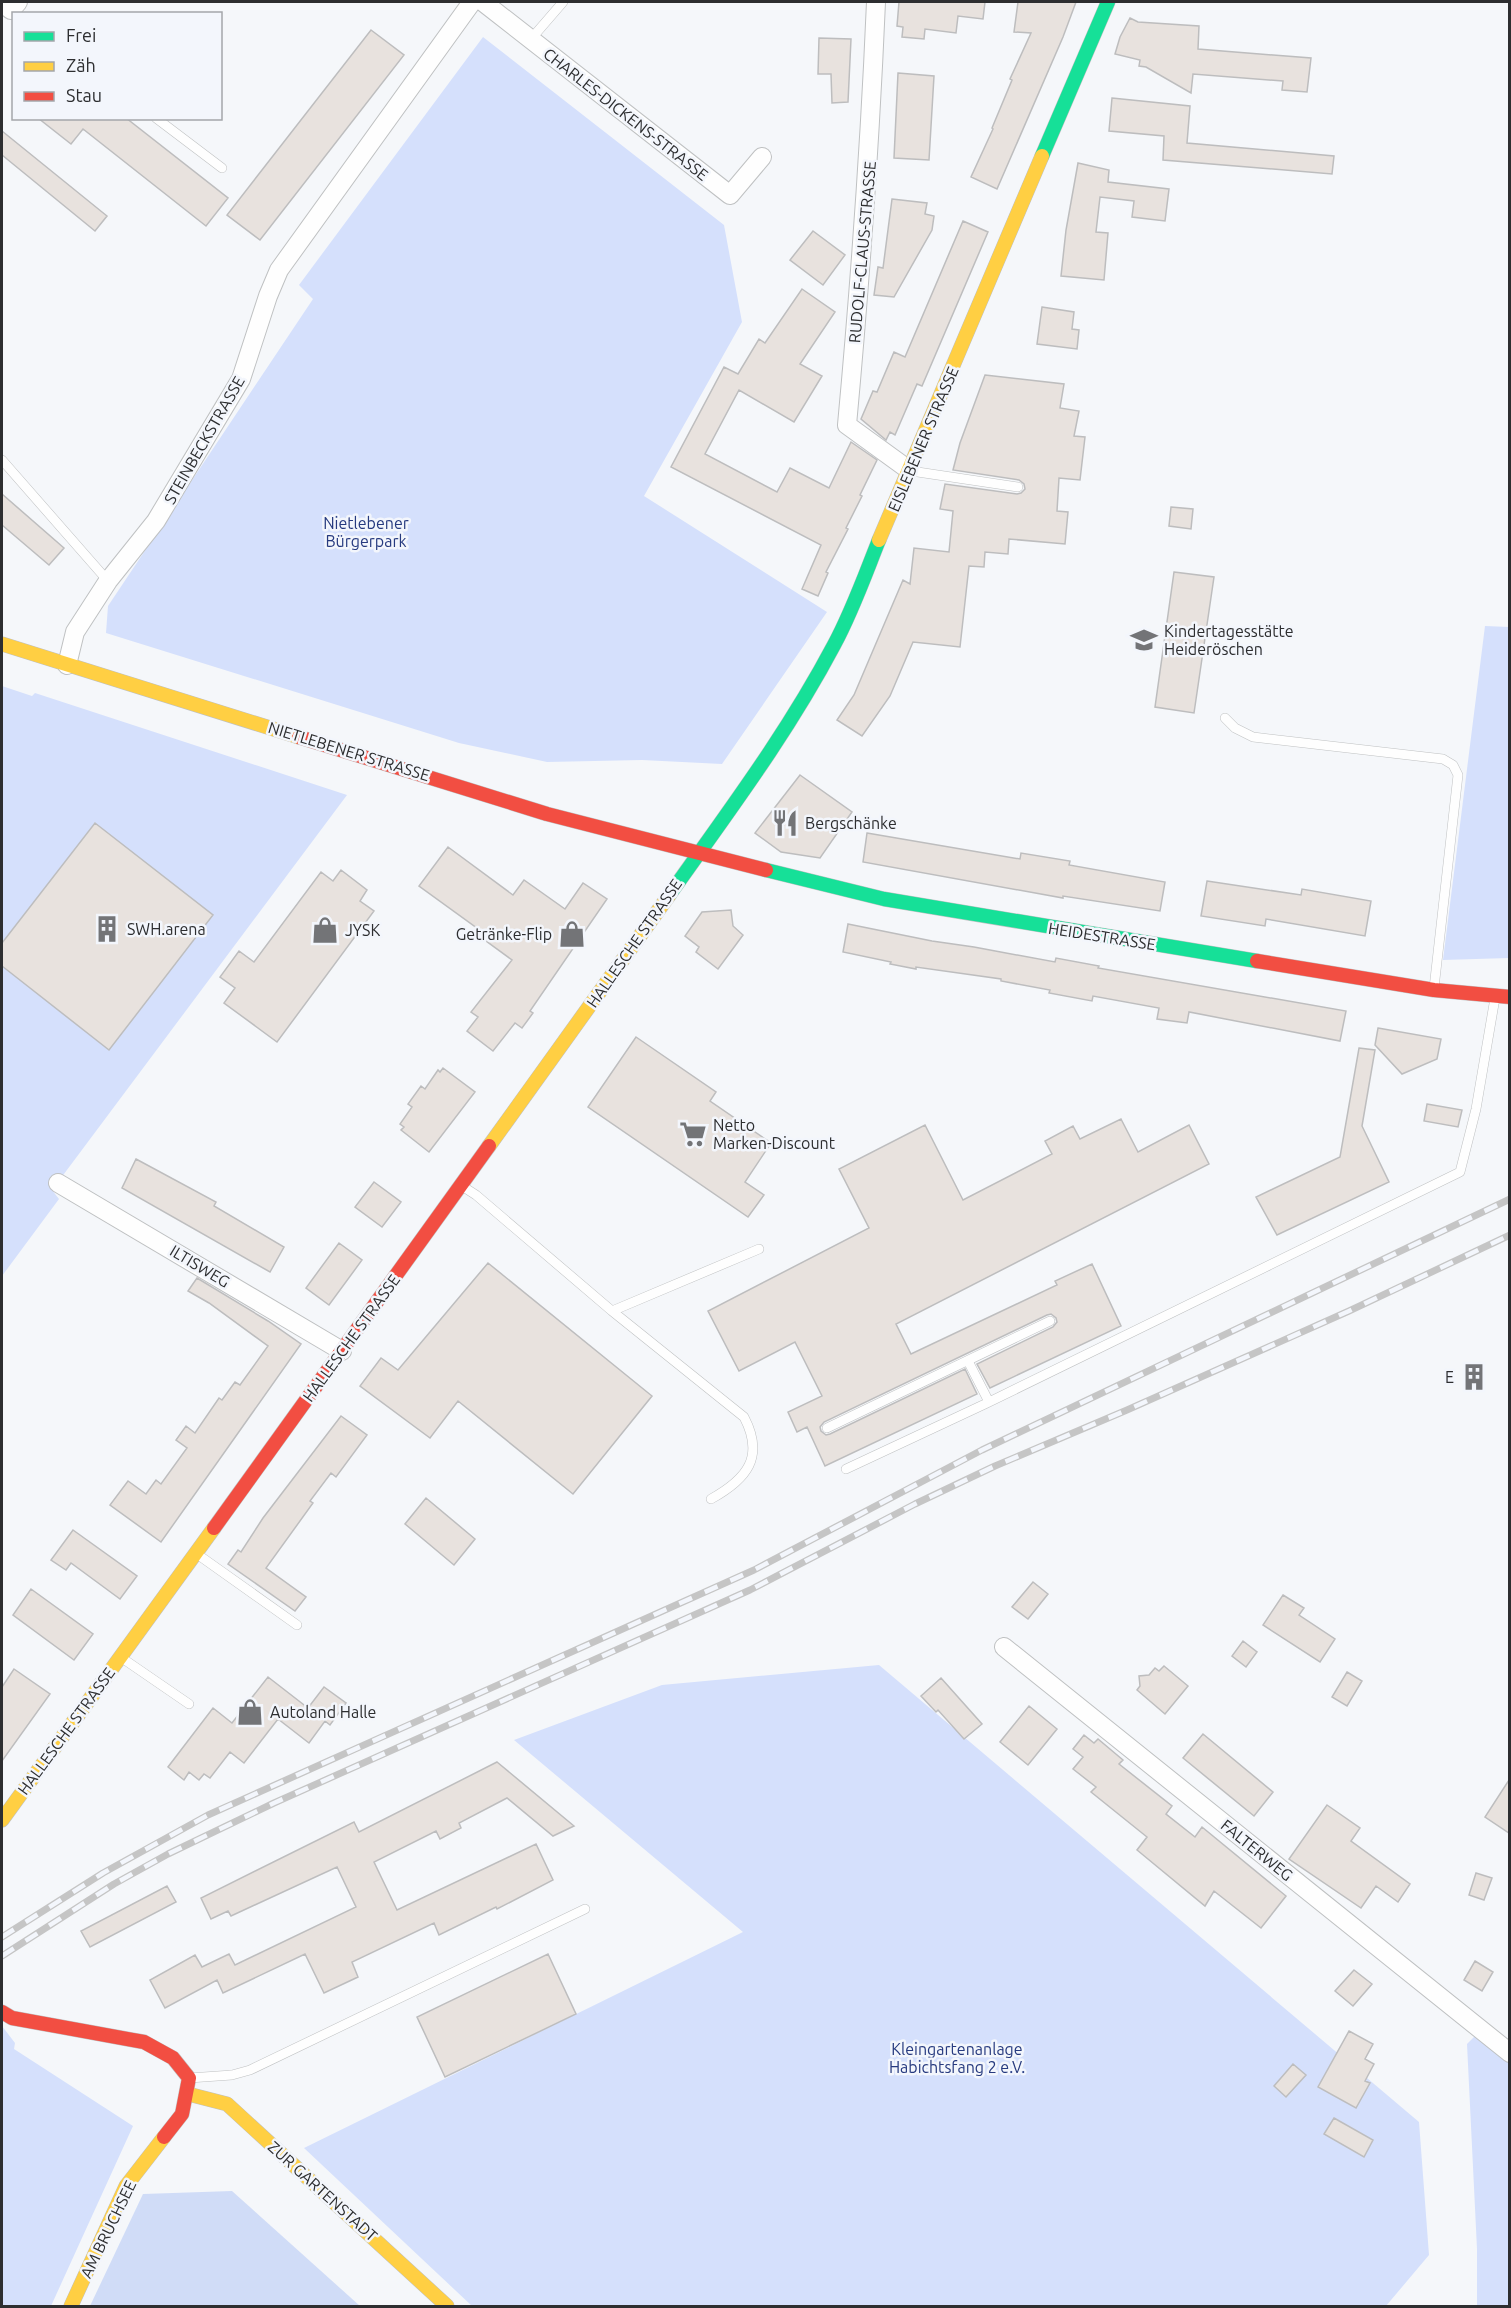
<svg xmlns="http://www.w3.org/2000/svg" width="1511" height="2308" font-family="Ubuntu,sans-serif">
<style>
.green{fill:#d5e0fc}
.forest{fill:#d0dcf7}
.building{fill:#e8e2de;stroke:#bdbdbe;stroke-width:1.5}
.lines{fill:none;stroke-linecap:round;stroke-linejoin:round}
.lane-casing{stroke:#bfc1c2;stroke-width:10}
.street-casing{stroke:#bfc1c2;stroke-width:20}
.fast-casing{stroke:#bfc1c2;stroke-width:15}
.slow-casing{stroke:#bfc1c2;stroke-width:15}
.jam-casing{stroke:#bfc1c2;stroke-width:15}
.lane{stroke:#fefefe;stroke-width:9}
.street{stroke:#fefefe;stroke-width:18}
.fast{stroke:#16e098;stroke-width:14}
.slow{stroke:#ffcf43;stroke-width:14}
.jam{stroke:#f24e42;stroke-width:14}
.rail-casing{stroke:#c5c5c5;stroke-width:7}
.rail{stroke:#f3f6fc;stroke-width:4.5;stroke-dasharray:14;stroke-linecap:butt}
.labels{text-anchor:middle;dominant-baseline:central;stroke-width:5;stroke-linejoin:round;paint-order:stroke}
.street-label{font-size:16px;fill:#2d2e30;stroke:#f3f6fc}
.park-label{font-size:16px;fill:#263a7f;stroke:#f3f6fc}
.poi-label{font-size:16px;fill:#2d2e30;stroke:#f3f6fc;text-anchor:start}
</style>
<rect width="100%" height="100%" fill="#f5f7fa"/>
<path class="green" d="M483,37l241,188 18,97 -98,174 183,116 -105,152 -80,-4 -95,2 -88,-19 -353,-110 2,-27 205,-307 -14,-14z
M1485,626l24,1v331l-66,2z
M2,686l30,10 3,-3 312,102 -295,395 7,9 -57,77z
M879,1665l540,457 10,133 -43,51h-914l-168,-158 439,-216 -229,-192 148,-55z
M2,2026l13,17 -1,6 119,77 -82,180h-49z
M1475,2036l34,26v244h-32v-57l-10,-205z"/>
<path class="forest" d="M232,2191l128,115h-270l53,-112z"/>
<path class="building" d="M899,2h86l-2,17 -25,-3 -2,17 -31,-4 -1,10 -22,-2 1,-10 -6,-1z
M1018,2h58l-13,35 -66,152 -26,-12 22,-48 -1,-1 20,-48 -2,-1 21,-46 -17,-1z
M1130,18l8,4 61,4 -1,23 113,9 -4,34 -25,-2 1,-9 -90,-7 -2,19 -45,-26 -7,-1 1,-6 -25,-6 5,-17z
M371,30l33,25 -144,185 -33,-25z
M819,38l32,1 -3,63 -16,1 -1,-29h-13z
M898,73l36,3 -5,84 -35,-2z
M1112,98l78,8 -3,37 147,13 -2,18 -169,-14 1,-24 -55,-5z
M38,118h88l102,80 -22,28 -123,-97 -12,15z
M2,131l105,85 -12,15 -93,-76z
M1078,163l31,7 -1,12 61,7 -4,32 -33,-4 2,-16 -34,-4 -4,35 12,1 -4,47 -43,-4 5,-46z
M892,199l35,4 -2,11 9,2 -2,14 -38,67 -20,-2 4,-28 5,1z
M963,221l25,11 -66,154 -5,-2 -22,51 -5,-3 -4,8 -25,-21 12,-28 4,1 17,-40 11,5z
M813,231l32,24 -22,30 -33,-25z
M802,289l33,23 -35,52 22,12 -28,46 -55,-32 -34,64 72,38 13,-24 39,20 22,-46 26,18 -17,35 2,1 -16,32 2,1 -22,43 2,1 -10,23 -16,-7 19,-44 -150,-78 53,-100 14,7 21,-35 6,4z
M1042,307l32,5 -2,17 7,1 -2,19 -40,-5z
M985,375l79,9 -4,24 19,3 -5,25 11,1 -5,43 -21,-2 -2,33 11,1 -3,32 -56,-5 -1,15 -23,-2 -1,15 -15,-1 -9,81 -47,-5 -23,54 -28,40 -25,-16 17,-25 49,-115 7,4 4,-36 35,4 4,-41 -13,-2 5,-25 72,10 4,-1 4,-4 -1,-5 -5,-4 -66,-10 7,-27z
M2,494l62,54 -15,17 -47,-40z
M1171,507l22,2 -2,20 -22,-3z
M1174,572l40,5 -20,136 -39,-6z
M800,775l52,37 -32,46 -39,-6 -26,-19z
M95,823l118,92 -104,135 -107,-84v-23z
M867,833l153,26 1,-6 49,8 -1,4 96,17 -5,29 -97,-15v2l-200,-36z
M448,847l65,48 11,-15 41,29 18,-26 24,16 -77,112 3,2 -11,15 -7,-5 -22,28 -26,-20 11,-14 -7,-5 41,-52 -30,-22 3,-4 -66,-48z
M341,870l26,20 -7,11 14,10 -97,131 -53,-39 11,-15 -15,-11 19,-26 15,11 67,-90 12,9z
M1207,881l94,14 1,-6 69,12 -6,35 -99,-17 -1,7 -64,-10z
M731,910l2,16 10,9 -25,34 -22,-17 3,-5 -14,-11 17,-24z
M848,924l84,17 42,6 81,15 1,-4 43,8 -1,2 248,43 -6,30 -151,-29 -2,11 -30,-4 2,-11 -66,-12 -1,5 -43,-8 1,-3 -49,-9v-2l-85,-12v2l-26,-5 1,-2 -48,-10z
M1378,1028l63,11 -4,20 -35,15 -27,-29z
M636,1037l80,55 -6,9 61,42 -26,39 19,13 -16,22 -160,-110z
M1359,1048l16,2 -13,76 27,56 -112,53 -21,-38 84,-40z
M443,1068l32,24 -46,60 -28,-22 3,-3 -4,-3 12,-17 -4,-3 13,-18 4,3 13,-19 2,2z
M1427,1104l35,6 -4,17 -34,-6z
M1121,1119l17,33 51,-27 20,39 -313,160 15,30 146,-69 -2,-4 37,-17 29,62 -131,62 -13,-24 76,-37 4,-5 -1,-4 -5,-4 -4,1 -223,107 -4,5 1,4 5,4 4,-1 135,-65 12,25 -152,72 -18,-39 -10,5 -9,-20 34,-16 -27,-54 -56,29 -31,-60 161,-83 -30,-59 86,-44 38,75 89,-46 -7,-13 28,-15 7,13z
M136,1159l80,43 -2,4 70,41 -14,25 -148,-84z
M374,1182l27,20 -19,25 -27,-20z
M339,1243l23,17 -33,45 -23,-17z
M488,1263l164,133 -79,98 -115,-93 -28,37 -70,-52 21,-28 17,12z
M197,1278l71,43 33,23 -140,198 -51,-37 18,-24 18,13 10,-14 5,4 26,-36 -11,-8 10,-14 9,7 24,-35 3,2 13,-18 5,3 28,-39 -59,-43 -21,-12z
M341,1416l26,19 -31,42 -5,-4 -21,28 3,2 -47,65 40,29 -11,14 -67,-47 10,-14 3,2 22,-34z
M426,1498l49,41 -21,26 -49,-41z
M73,1530l64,46 -17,23 -49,-36 -5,7 -15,-10z
M1033,1582l15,12 -20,25 -16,-12z
M31,1589l62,45 -19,26 -61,-45z
M1283,1595l21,13 -5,7 36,24 -15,23 -57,-37z
M1243,1641l14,11 -11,15 -14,-11z
M1164,1666l24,20 -23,28 -28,-24 3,-4 -1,-10 10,-1 6,-7 4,3z
M14,1669l36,25 -48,67v-74z
M1347,1672l15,9 -15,25 -15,-9z
M268,1677l40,31 16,-21 22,16 -16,22 -5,-4 -16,22 -31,-24 -34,44 -14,-11 -20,26 -6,-4 -5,6 -10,-8 -5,8 -16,-13 45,-59 19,15z
M941,1678l41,46 -18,15 -26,-29 -2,2 -15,-16z
M1029,1706l28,23 -29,36 -28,-23z
M1203,1734l70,58 -19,24 -71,-58z
M1084,1735l10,8 4,-4 25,21 -4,4 53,42 -6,8 29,23 7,-10 84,69 -25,32 -47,-37 -9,15 -68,-56 10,-13 -56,-45 5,-5 -23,-18 10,-12 -10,-8z
M497,1762l77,64 -21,10 -46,-38 -48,25 2,5 -21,11 -4,-8 -62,31 23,48 139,-66 17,36 -56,29 -1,-2 -57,28 -5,-12 -82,39 6,15 -34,16 -19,-39 -82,39 -6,-13 -52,28 -15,-28 45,-25 7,12 27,-13 6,11 121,-58 -19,-40 -106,49 -3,-5 -17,8 -10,-21 153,-76 5,10z
M1509,1780v53l-24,-16z
M1327,1805l33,23 -9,13 59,43 -12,18 -22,-16 -15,22 -72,-49z
M1476,1873l16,5 -8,22 -15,-5z
M167,1886l9,16 -86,45 -9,-16z
M548,1954l28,60 -131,63 -28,-60z
M1475,1961l18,11 -11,19 -18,-11z
M1354,1970l18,14 -19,22 -18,-15z
M1349,2031l24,13 -8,15 9,5 -9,17 5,2 -14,25 -38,-21z
M1293,2064l13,11 -20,22 -12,-11z
M1334,2118l39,22 -9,17 -40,-23z"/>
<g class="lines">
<defs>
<path id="lane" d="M531,39l32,-37
M156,118l66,50
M2,460l106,121
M911,471l107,16
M1225,718l10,10 18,9 190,22 10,6 5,10 -24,213
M462,1186l14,9 136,116 132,106c21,40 3,62 -33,82
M612,1311l147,-62
M968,1361l21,41
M827,1428l223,-107
M846,1469l139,-65 475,-232 16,-63 19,-111
M197,1554l100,71
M122,1658l67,46
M189,2078l43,-3 18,-5 335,-161"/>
<path id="street" d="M483,2l247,193 32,-38
M876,2c-6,141 -16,282 -29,423l62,45
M2,3l9,7 7,-8
M67,665l8,-33 33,-51 48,-60 85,-142 27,-83 11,-26 193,-268
M58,1183l284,168
M1004,1647l506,406"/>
<path id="fast" d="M1042,156l66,-154
M766,870l118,29 373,62
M670,894c58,-82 117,-160 164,-249 18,-33 31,-70 45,-105"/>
<path id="slow" d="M879,540l163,-384
M2,644l297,93
M489,1146l181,-252
M2,1820l212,-292
M188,2094l39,10 220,202
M71,2306l55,-120 38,-49"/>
<path id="jam" d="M299,737l248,77 219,56
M1257,961l177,29 76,7
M214,1528l275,-382
M2,2012l10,6 132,24 29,16 16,20 -7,36 -18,23"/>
</defs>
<use href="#lane" class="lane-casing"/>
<use href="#street" class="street-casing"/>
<use href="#fast" class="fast-casing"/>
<use href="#slow" class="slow-casing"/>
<use href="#jam" class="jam-casing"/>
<use href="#lane" class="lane"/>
<use href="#street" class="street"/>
<use href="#fast" class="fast"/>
<use href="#slow" class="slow"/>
<use href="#jam" class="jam"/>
<defs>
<path id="rail" d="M2,1937l101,-64 105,-58 546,-245 228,-120 528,-251
M2,1956l112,-72 54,-30 106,-51 476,-213 165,-86 80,-38 132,-56 222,-99 161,-76"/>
</defs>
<use href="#rail" class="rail-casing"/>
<use href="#rail" class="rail"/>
</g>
<defs>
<symbol id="school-bare" viewBox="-9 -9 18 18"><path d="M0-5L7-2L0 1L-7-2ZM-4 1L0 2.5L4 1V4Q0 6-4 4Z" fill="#737477" stroke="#f3f6fc" stroke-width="2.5" paint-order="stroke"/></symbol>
<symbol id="restaurant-bare" viewBox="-9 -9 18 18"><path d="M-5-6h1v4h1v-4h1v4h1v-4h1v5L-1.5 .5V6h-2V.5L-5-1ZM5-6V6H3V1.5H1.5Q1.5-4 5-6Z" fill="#737477" stroke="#f3f6fc" stroke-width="2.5" paint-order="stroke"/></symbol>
<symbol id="building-bare" viewBox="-9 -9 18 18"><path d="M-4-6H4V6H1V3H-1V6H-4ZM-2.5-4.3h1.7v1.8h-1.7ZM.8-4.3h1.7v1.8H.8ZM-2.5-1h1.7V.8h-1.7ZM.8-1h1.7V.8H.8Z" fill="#737477" stroke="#f3f6fc" stroke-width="2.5" paint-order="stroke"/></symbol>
<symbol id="shop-bare" viewBox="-9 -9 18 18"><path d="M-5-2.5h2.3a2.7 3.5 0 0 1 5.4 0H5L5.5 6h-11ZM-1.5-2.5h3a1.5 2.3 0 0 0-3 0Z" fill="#737477" stroke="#f3f6fc" stroke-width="2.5" paint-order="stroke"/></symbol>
<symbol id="supermarket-bare" viewBox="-9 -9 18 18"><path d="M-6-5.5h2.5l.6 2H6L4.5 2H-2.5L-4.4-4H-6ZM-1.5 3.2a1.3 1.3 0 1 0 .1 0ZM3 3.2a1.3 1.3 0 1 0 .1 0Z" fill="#737477" stroke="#f3f6fc" stroke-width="2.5" paint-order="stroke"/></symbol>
</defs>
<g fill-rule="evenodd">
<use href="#school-bare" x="1125" y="621" width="38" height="38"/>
<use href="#restaurant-bare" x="766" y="804" width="38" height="38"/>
<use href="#building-bare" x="88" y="910" width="38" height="38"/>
<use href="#shop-bare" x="306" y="911" width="38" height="38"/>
<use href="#shop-bare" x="553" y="915" width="38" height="38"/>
<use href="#supermarket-bare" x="674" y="1115" width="38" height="38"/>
<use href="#building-bare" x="1455" y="1358" width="38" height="38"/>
<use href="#shop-bare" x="231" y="1693" width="38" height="38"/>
</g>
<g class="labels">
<g class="street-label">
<text transform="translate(626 114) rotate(38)">CHARLES-DICKENS-STRASSE</text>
<text transform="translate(862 252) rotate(-85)">RUDOLF-CLAUS-STRASSE</text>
<text transform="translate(923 439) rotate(-67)">EISLEBENER STRASSE</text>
<text transform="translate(204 440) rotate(-60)">STEINBECKSTRASSE</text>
<text transform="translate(349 751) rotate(17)">NIETLEBENER STRASSE</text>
<text transform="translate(1102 936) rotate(9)">HEIDESTRASSE</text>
<text transform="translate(634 943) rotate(-55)">HALLESCHE STRASSE</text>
<text transform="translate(200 1266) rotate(31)">ILTISWEG</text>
<text transform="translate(351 1338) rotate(-54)">HALLESCHE STRASSE</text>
<text transform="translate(66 1731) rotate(-54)">HALLESCHE STRASSE</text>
<text transform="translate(1257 1850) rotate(39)">FALTERWEG</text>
<text transform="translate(323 2191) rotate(42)">ZUR GARTENSTADT</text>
<text transform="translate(108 2229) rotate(-64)">AM BRUCHSEE</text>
</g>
<g class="park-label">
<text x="366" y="523">Nietlebener<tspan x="366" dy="18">Bürgerpark</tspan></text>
<text x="957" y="2049">Kleingartenanlage<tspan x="957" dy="18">Habichtsfang 2 e.V.</tspan></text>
</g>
<g class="poi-label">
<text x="1164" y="631">Kindertagesstätte<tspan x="1164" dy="18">Heideröschen</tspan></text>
<text x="805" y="823">Bergschänke</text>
<text x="127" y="929">SWH.arena</text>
<text x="345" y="930">JYSK</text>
<text x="552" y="934" text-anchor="end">Getränke-Flip</text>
<text x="713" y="1125">Netto<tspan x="713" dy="18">Marken-Discount</tspan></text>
<text x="1454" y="1377" text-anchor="end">E</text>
<text x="270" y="1712">Autoland Halle</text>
</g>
</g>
<rect width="1511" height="2308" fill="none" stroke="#2d2e30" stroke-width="6"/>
<rect x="12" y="12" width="210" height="108" fill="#f3f6fc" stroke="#a4a6aa" stroke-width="1.5"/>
<rect x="24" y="32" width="30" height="9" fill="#16e098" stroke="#a4a6aa" stroke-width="1.5"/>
<text x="66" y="42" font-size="18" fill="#2d2e30">Frei</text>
<rect x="24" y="62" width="30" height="9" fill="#ffcf43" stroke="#a4a6aa" stroke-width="1.5"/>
<text x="66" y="72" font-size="18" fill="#2d2e30">Zäh</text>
<rect x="24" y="92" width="30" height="9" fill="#f24e42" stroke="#a4a6aa" stroke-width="1.5"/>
<text x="66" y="102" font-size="18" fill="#2d2e30">Stau</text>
</svg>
